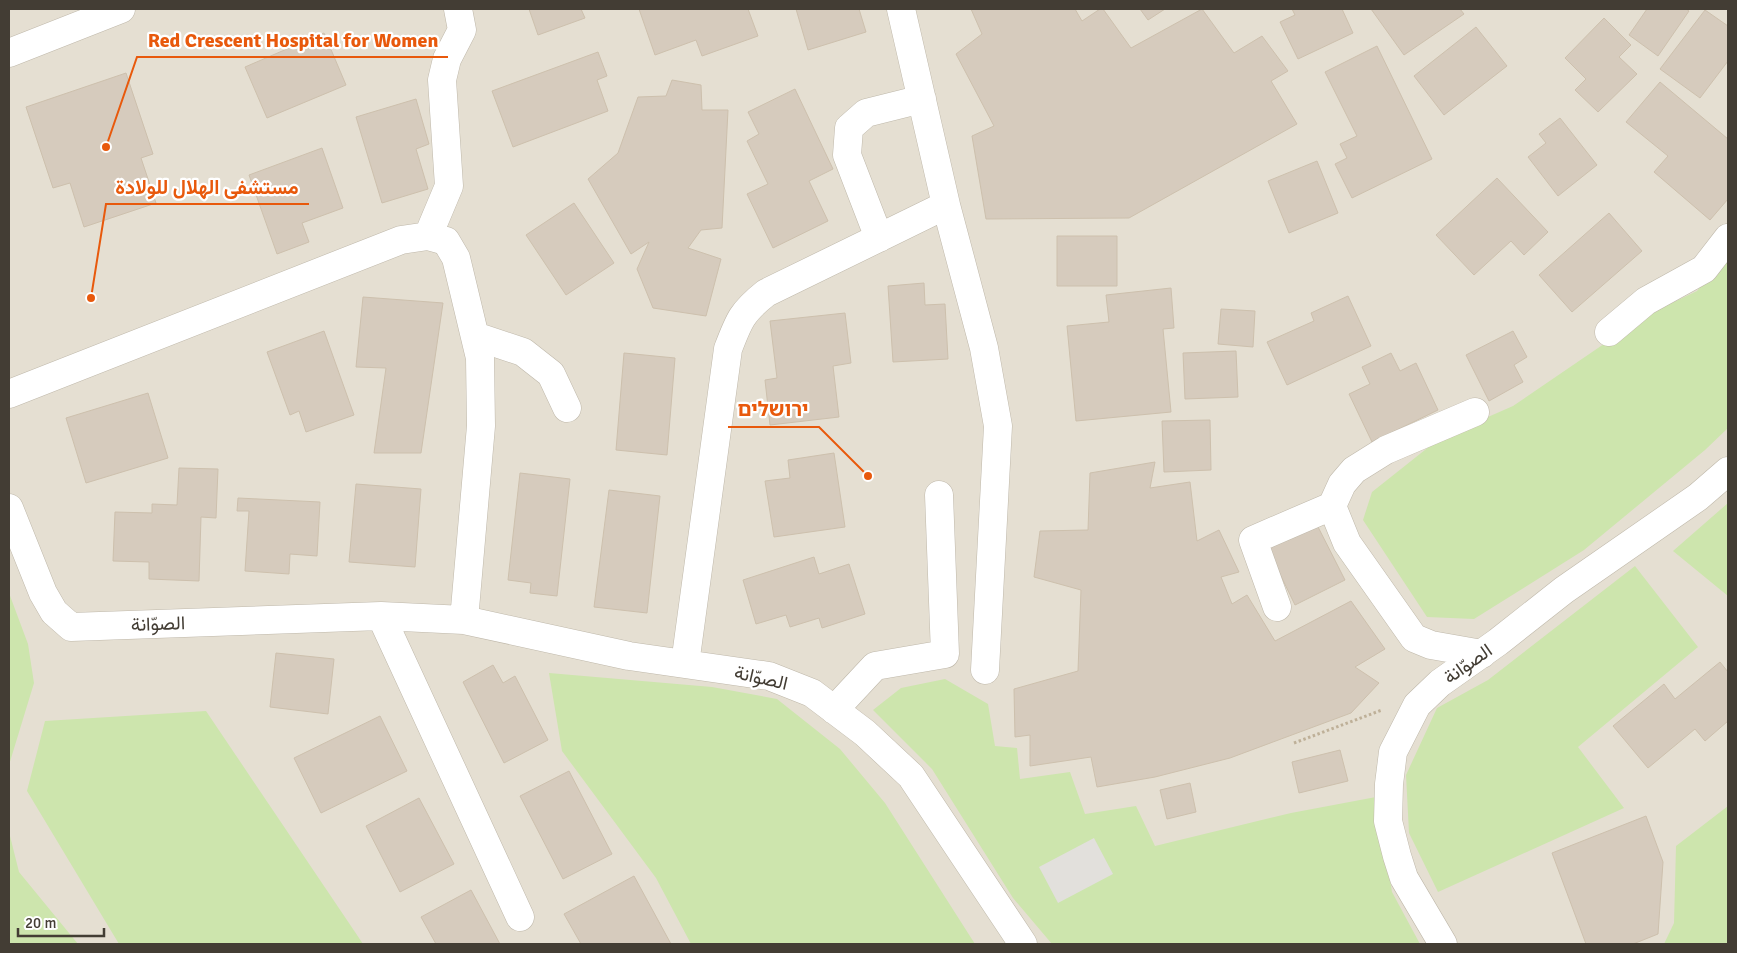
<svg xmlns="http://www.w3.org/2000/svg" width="1737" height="953" font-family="Signika,Vazirmatn,'Noto Sans Hebrew',sans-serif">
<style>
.residential{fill:#e5dfd2}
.green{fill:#cde5ad}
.parking{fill:#e2e0dc}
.building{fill:#d6cbbd;stroke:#cdc0ad}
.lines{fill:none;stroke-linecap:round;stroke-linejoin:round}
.minor-casing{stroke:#bfb8aa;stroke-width:29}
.path{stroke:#beb098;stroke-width:3;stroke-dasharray:2.5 2.5;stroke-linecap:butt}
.minor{stroke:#fff;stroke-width:28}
.labels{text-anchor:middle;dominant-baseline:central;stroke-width:4.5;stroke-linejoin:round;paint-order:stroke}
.street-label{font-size:19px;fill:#433d34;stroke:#fff}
.leader{fill:none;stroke:#e8590c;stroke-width:2}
.callout-dot{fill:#e8590c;stroke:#fff;stroke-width:2}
.callout-label{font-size:20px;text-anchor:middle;font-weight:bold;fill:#e8590c;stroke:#fff;stroke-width:4.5;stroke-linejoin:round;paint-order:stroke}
</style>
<rect width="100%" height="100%" fill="#f1ede4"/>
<path class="residential" d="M9,9h1719v935h-1719z"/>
<path class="green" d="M1728,253v175l-23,22 -121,100 -110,69 -47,-2 -64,-97 9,-28 68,-54 73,-32 107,-73 39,-24 38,-18z
M1728,503v93l-55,-45z
M1635,566l63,81 -120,100 46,61 -186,84 -29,-59 -3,-58 31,-67 51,-28z
M9,593l19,51 6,39 -25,82z
M549,673l163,14 65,12 63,50 45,54 90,141h-284l-35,-66 -94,-127z
M945,679l43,25 7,42 22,2 3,31 50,-7 15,42 51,-8 19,40 136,-33 85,-16 16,95 28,52h-368l-39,-46 -81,-129 -59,-59 28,-22z
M206,711l149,221 8,12h-244l-92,-153 18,-70z
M1728,806v138h-64l10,-21 2,-77z
M9,832l10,40 59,72h-69z"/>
<path class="parking" d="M1094,838l19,36 -55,29 -19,-36z"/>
<path class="building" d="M529,9h52l4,9 -47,17z
M639,9h109l10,27 -56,20 -6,-16 -41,15z
M796,9h63l7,23 -58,18z
M971,9h104l7,12 18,-12h3l28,39 71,-39 32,44 28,-17 26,35 -17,10 26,43 -168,94 -143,1 -14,-83 22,-10 -38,-72 26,-20z
M1140,9h25l-17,11z
M1292,9h50l11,24 -55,26 -18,-37 15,-7z
M1371,9h89l4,5 -60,41z
M1647,9h39l3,2 -31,45 -29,-21z
M1705,10l23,16v35l-28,37 -40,-29z
M1604,18l27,27 -12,12 18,17 -39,38 -23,-22 11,-11 -21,-21z
M1476,27l31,39 -63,49 -30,-39z
M324,33l22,52 -79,33 -22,-51z
M1377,46l55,113 -80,39 -17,-34 12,-6 -7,-14 17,-8 -32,-64z
M598,52l9,24 -10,4 11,31 -95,36 -21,-56z
M126,73l27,81 -12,4 15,45 -72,24 -14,-44 -17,5 -27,-81z
M672,80l29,5 1,25h26l-6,118 -21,2 -13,18 33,11 -15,57 -53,-8 -16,-39 12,-27 -18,12 -43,-75 30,-26 20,-56 28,-1z
M1660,82l68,57v60l-18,21 -56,-48 14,-16 -42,-34z
M795,89l38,80 -24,12 19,40 -55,27 -26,-54 21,-10 -21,-43 12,-7 -11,-22z
M416,99l13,45 -13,5 12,40 -46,14 -26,-86z
M1560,118l37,47 -39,31 -30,-39 18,-14 -7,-9z
M322,148l21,60 -41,15 7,19 -32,12 -28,-79z
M1317,161l21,52 -49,20 -21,-52z
M1497,178l51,54 -24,23 -13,-14 -37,34 -38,-40z
M574,203l40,60 -48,32 -40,-60z
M1609,213l33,38 -70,61 -33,-37z
M1057,236h60v50h-60z
M924,283l1,22 20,-1 3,55 -55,3 -5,-76z
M1171,288l3,40 -11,1 8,83 -95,9 -9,-95 42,-4 -3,-27z
M1348,296l23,50 -84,39 -20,-43 47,-21 -3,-8z
M363,297l80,6 -22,150h-47l12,-85 -30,-1z
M1221,309l34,2 -2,36 -35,-3z
M845,313l6,50 -18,3 6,51 -69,8 -5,-45 12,-2 -7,-57z
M324,331l30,84 -48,17 -7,-21 -9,4 -23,-63z
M1513,331l14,26 -13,8 9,17 -34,19 -23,-46z
M1236,351l2,46 -53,2 -2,-46z
M624,353l51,5 -8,97 -51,-5z
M1391,353l9,18 16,-8 22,47 -66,32 -23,-48 21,-10 -8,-17z
M148,393l20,65 -82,25 -20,-65z
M1210,420l1,50 -47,2 -2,-51z
M834,453l11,74 -71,10 -9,-56 25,-3 -2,-18z
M1155,462l-5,26 40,-6 7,59 22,-11 20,42 -18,5 11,27 15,-9 28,46 76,-40 34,48 -30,18 24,16 -28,30 -121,45 -75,19 -58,10 -6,-30 -61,9v-31l-15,2 -1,-48 64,-18 3,-81 -47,-13 6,-46 48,-1 2,-57z
M179,468l39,1 -2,49 -15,-1 -2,64 -50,-2v-17l-36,-1 2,-49 37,1v-9l25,1z
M520,473l50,6 -13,117 -27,-3 1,-10 -23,-3z
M356,484l65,5 -6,78 -66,-5z
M609,490l51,6 -13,117 -53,-6z
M238,498l82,4 -3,54 -27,-2 -1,20 -44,-3 4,-60h-12z
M1315,521l30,59 -50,25 -29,-60z
M814,557l5,17 30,-10 16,50 -43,14 -3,-10 -29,9 -4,-12 -30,9 -13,-44z
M276,653l58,6 -6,55 -58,-7z
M1720,662l8,10v49l-23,20 -10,-12 -47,39 -35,-42 51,-42 11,15z
M493,665l10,18 12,-7 33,64 -44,23 -41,-81z
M380,716l27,55 -86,42 -27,-55z
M1340,750l8,31 -49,12 -7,-31z
M569,771l43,83 -49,25 -43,-83z
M1190,783l6,29 -29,7 -7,-29z
M419,798l35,66 -54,28 -34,-66z
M1646,816l17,46 -5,72 -25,10h-47l-34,-91z
M634,876l37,68h-90l-17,-30z
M471,890l29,54h-64l-15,-27z"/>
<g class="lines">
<defs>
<path id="minor" d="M901,9l45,196 38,143 14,78 -13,244
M9,53l112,-44
M428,236l21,-50 -7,-106 5,-21 15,-29 -4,-21
M879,238l-32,-83 2,-27 17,-15 56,-14
M1609,332l37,-31 58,-32 24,-31
M475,336l48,16 28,22 16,34
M9,394l392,-154 27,-4 18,5 10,17 24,100 1,68 -17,194
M1475,412l-89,38 -32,20 -12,14 -10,22 15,37 67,95 17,7 51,9
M9,508l34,85 11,19 17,15 310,-11 83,4 165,36 140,20 43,17 53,40 46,43 112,168
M1277,607l-24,-67 79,-34
M381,616l139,301
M685,664l43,-315c11,-29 14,-37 38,-56l180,-88
M834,710l41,-44 70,-12 -6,-159
M1443,944l-39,-66 -7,-22 -9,-35 1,-37 4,-32 24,-47 23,-22 58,-41 66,-52 134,-93 30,-26"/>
</defs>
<use href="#minor" class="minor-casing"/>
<path class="path" d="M1294,743l88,-33"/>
<use href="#minor" class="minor"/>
</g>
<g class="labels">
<g class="street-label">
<text transform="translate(158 624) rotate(-2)">الصوّانة</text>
<text transform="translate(1468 664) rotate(-35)">الصوّانة</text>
<text transform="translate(761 678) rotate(13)">الصوّانة</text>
</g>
</g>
<path class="leader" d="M106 147L137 57H448M91 298L106 204H309M868 476L819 427H728"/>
<g class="callout-dot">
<circle cx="106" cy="147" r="5"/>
<circle cx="91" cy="298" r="5"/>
<circle cx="868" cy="476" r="5"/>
</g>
<g class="callout-label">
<text x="293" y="47">Red Crescent Hospital for Women</text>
<text x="207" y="194">مستشفى الهلال للولادة</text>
<text x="773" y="416">ירושלים</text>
</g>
<rect width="1737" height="953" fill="none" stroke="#433d34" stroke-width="20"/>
<path d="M18 928v8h86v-8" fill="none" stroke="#433d34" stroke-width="2.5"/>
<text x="25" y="928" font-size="15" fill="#433d34" stroke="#ffffff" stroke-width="4" paint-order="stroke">20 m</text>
</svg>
